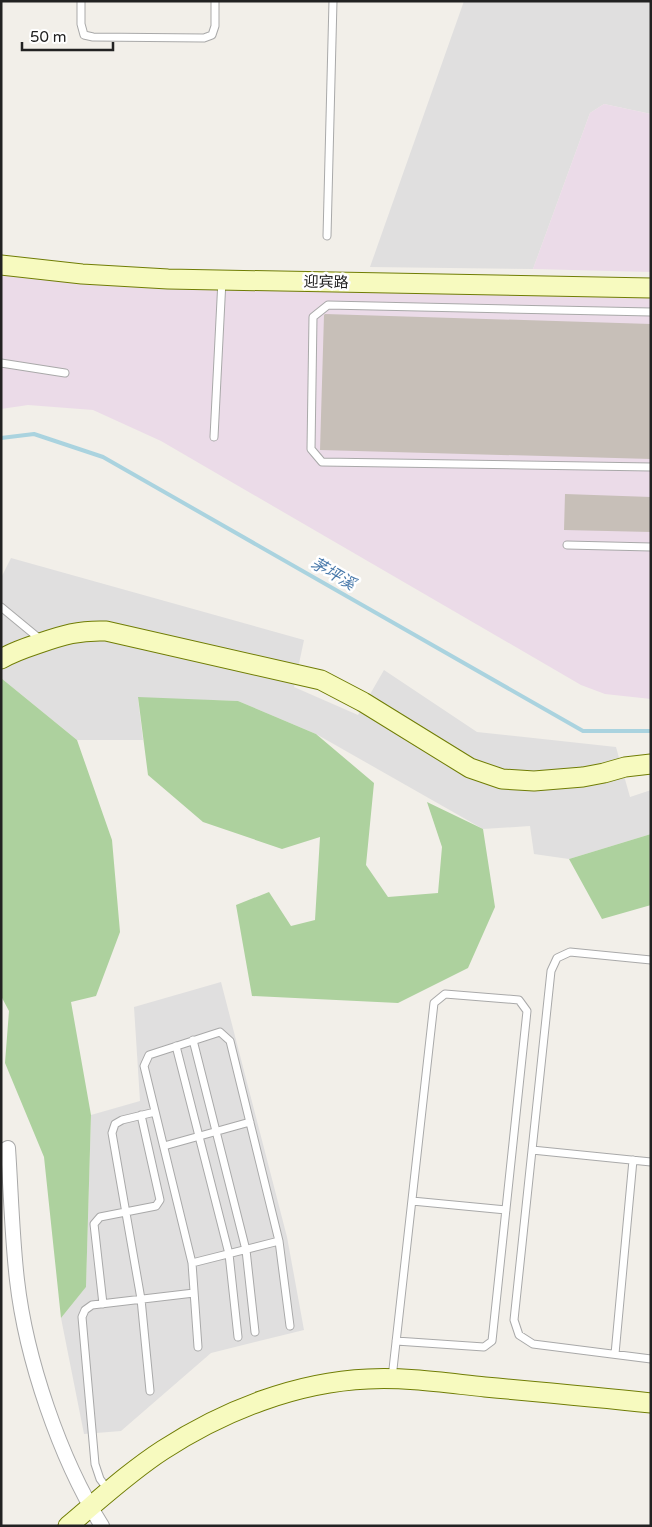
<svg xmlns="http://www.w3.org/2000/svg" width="652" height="1527" font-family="'Varela Round','Noto Sans SC',sans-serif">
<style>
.residential{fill:#e0dfdf}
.industrial{fill:#ebdbe8}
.forest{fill:#add19e}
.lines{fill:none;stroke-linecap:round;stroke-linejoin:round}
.stream{stroke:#aad3df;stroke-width:4}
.building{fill:#c7bfb8}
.lane-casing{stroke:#a9a9a9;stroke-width:9}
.street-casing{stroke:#a9a9a9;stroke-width:16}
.secondary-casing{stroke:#707d05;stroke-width:21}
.lane{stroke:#fff;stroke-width:7}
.street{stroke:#fff;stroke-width:14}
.secondary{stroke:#f7fabf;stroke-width:19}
.labels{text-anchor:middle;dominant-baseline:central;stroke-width:5;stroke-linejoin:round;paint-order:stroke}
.street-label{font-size:15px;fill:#222;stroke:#fff}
.water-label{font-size:16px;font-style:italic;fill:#4a7aab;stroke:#fff}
</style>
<rect width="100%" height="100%" fill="#f2efe9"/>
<path class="residential" d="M464,1h187v113l-47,-10 -14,9 -57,156 -163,-2z
M11,558l293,82 -10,47 64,28 26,-45 93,62 139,15 14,50 21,-7v44l-82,25 -35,-5 -4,-28 -47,3 -167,-95 -78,-33 -100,-3 5,42h-66l-76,-62v-100z
M221,982l66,255 17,93 -93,23 -90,78 -37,3 -23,-116 25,-31 5,-172 49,-14 -6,-94z"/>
<path class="industrial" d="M604,104l47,10v158l-118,-3 57,-156z
M1,275l650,18v406l-46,-5 -24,-9 -420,-244 -68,-31 -65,-5 -27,4z"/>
<path class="forest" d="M1,678l76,62 35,100 8,92 -24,64 -25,6 20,113 -5,172 -25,31 -17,-161 -39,-94 4,-52 -8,-15z
M138,697l100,4 78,33 58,49 -8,82 22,32 50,-4 4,-46 -15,-45 56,27 12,78 -27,61 -70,35 -146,-7 -16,-91 33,-13 22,34 24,-6 5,-83 -38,12 -79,-27 -55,-47z
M651,834v71l-49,14 -33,-60z"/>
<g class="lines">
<path class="stream" d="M1,438l33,-4 69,23 480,274h68"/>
</g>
<path class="building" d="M325,314l326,10v135l-331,-9 4,-135z
M565,494l86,3v35l-87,-2z"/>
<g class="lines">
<defs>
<path id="lane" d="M81,1v23l3,11 9,2 111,1 8,-3 3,-9v-25
M327,236l6,-235
M651,312l-323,-7 -15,12 -2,132 11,13 329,5
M1,363l64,10
M214,437l8,-157
M567,545l84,2
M1,607l40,33
M651,960l-81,-8 -13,6 -6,13 -37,349 5,15 14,9 118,15
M193,1040l53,210 9,82
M176,1046l53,208 9,83
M164,1146l86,-24
M532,1150l119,12
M412,1201l94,9
M192,1263l87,-22
M103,1304l-9,-80 6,-7 56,-11 4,-6 -19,-85
M198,1347l-6,-84 -48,-197 5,-11 71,-23 10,9 49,200 11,85
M615,1354l18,-194
M392,1378l42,-375 11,-9 74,6 8,11 -35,330 -8,6 -88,-6
M150,1391l-9,-92 -29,-166 3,-9 7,-4 33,-8
M109,1491l-9,-12 -5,-15 -13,-147 3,-7 7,-5 102,-12"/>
<path id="street" d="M1,1152l7,-4c3,44 4,89 9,132 9,79 43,179 85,246"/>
<path id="secondary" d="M1,265l81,9 86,5 483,9
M1,659c12,-7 24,-11 36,-15 26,-9 42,-14 69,-13l215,49 42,22 107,66 32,11 32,2 49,-4 21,-4 21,-6 26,-3
M68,1526c31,-26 61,-54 95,-76 60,-39 133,-68 205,-71 39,-2 78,4 117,8 55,5 110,10 166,16"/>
</defs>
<use href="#lane" class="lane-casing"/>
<use href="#street" class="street-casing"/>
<use href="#secondary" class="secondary-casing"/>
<use href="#lane" class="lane"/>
<use href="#street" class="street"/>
<use href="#secondary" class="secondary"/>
</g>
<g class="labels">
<g class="street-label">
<text transform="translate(326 282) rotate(1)">迎宾路</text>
</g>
<g class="water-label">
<text transform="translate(333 574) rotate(30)">茅坪溪</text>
</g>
</g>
<rect width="652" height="1527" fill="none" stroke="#222222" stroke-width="5"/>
<path d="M22 42v8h91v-8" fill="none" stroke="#222222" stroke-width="2.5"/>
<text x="30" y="42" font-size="15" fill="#222222" stroke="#ffffff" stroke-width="4" paint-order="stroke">50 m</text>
</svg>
